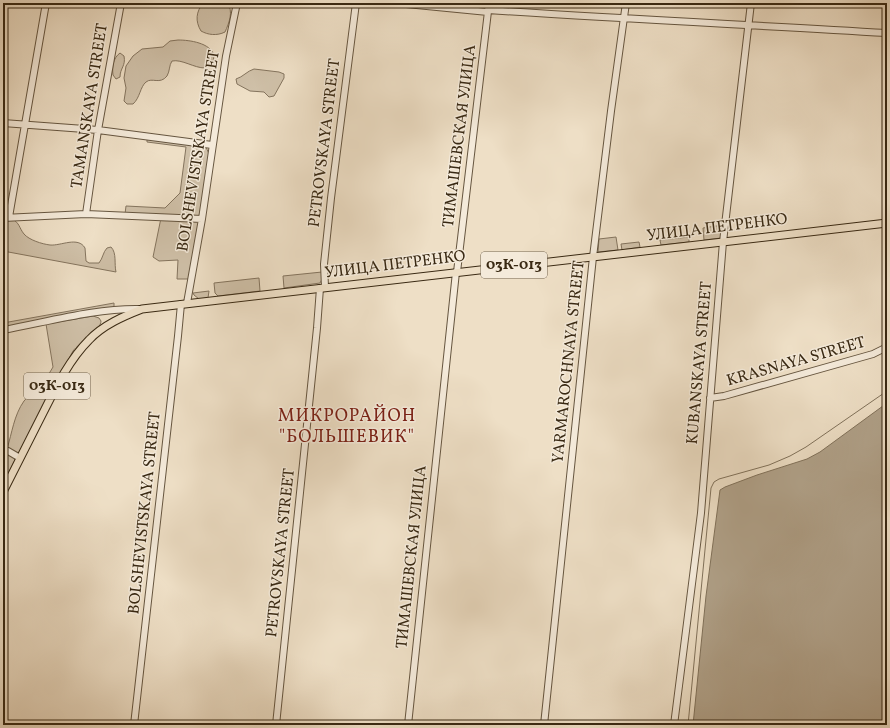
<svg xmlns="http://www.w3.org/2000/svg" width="890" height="728" font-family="Vollkorn,serif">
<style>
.green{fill:#cfc0a8;stroke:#84745e}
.water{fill:#b0a189;stroke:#80715a}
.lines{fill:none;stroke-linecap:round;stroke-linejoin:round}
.stream{stroke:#80715a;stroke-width:1}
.minor-casing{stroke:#665640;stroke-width:8}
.major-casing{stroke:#392913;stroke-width:9}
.minor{stroke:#f4eada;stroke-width:6}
.major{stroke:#eedfc6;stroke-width:7}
.labels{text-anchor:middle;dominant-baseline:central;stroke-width:3;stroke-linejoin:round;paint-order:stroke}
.shield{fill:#f4eada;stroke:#71634f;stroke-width:1}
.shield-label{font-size:15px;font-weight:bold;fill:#392913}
.street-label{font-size:16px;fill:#392913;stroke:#f4eada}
.quarter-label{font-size:18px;letter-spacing:1px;fill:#7a1f14;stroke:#f4eada}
</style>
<rect width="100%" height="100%" fill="#eedfc6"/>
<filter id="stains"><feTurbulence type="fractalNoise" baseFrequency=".005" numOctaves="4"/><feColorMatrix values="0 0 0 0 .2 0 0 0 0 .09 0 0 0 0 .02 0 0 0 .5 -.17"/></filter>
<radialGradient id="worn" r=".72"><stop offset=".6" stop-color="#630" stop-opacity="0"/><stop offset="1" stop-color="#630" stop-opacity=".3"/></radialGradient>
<path class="green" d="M203,3h24c7,8 2,20 -2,29 -8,4 -17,3 -24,-1 -6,-10 -5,-19 2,-28z
M424,3h63l-1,6z
M178,40c12,0 32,3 36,15l-1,8 -8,5c-11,0 -23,-9 -33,-7 -3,4 -2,10 -5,15 -7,9 -15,1 -21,6 -6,5 -6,16 -13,22h-6l-3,-3 2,-13 -2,-10 2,-12 7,-10 9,-7 21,-2 7,-6z
M120,53l4,3c2,10 -4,12 -4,21l-4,2 -3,-4c-1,-8 0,-17 7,-22z
M254,69l25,3 5,2v4l-10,18 -5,1 -5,-5 -14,-1 -13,-7 -1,-5c7,-2 11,-8 18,-10z
M147,137l59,10 3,7 -8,63 -76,-3 1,-8 39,2 15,-15 6,-46 -39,-5z
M161,218l39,2 -11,59h-12l1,-19 -19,1 -6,-4z
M12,219c8,4 7,9 12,15 5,6 18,10 26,11 11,1 28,-9 35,3l1,13 3,2h10c4,-5 4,-11 8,-15l4,-1c6,6 3,17 5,25l-113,-21v-31z
M723,225l-2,13 -17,2 -1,-12z
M616,237l2,13 -20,2 1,-13z
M689,237v5l-28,3 -1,-5z
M639,242l1,5 -18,3 -1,-6z
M322,272v7l-2,4 -36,5 -1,-12z
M259,278l1,13 -42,5 -3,-3 -1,-10z
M209,291l-1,7 -9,1 -5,-4 -1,-2z
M114,303v5l-111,20v-5z
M93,316l6,2 2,3c0,9 -22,22 -28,30l-54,103 -12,-5c5,-16 7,-34 17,-48 3,-4 8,-7 12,-10 6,-7 12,-15 17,-24l-7,-43z
M3,452l13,6 -13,26z"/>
<path class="water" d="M887,403v322h-194l13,-129 14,-106 5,-3 32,-12 50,-16 13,-7z"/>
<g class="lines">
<path class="stream" d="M688,725l23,-237 3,-6 5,-3 50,-14 21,-9 16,-9 81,-56"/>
<defs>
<path id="minor" d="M396,3l92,9
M488,10c133,9 266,15 399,23
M3,123l95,7 114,15
M86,214l12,-84 23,-127
M9,217l37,-214
M3,218l83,-4 116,5
M457,272l32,-269
M325,287l-1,-23 7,-66 25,-195
M187,303l15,-84 24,-163 11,-53
M3,330c44,-8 93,-22 137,-21
M710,398l14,-2 149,-42 14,-7
M3,450l5,1 12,7
M134,725l44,-389 3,-32
M276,725l41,-397 3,-40
M408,725l48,-453
M544,725l49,-468 18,-146 15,-108
M674,725l27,-212 22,-271 28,-239"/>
<path id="major" d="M3,492c14,-28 28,-55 42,-83 12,-24 25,-50 44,-69 14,-15 35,-24 53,-31l745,-86"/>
</defs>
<use href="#minor" class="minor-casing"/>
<use href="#major" class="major-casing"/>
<use href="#minor" class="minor"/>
<use href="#major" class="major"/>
</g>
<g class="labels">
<g class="shield">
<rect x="481" y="252" width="66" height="26" rx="3"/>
<rect x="24" y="373" width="66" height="26" rx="3"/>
</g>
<g class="shield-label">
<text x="514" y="265">03К-013</text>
<text x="57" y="386">03К-013</text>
</g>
<g class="street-label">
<text transform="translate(90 106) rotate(-81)">TAMANSKAYA STREET</text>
<text transform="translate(460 136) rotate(-83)">ТИМАШЕВСКАЯ УЛИЦА</text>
<text transform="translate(325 143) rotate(-83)">PETROVSKAYA STREET</text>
<text transform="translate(199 151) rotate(-81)">BOLSHEVISTSKAYA STREET</text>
<text transform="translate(717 228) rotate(-7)">УЛИЦА ПЕТРЕНКО</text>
<text transform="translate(395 265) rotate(-7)">УЛИЦА ПЕТРЕНКО</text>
<text transform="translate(569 362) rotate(-84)">YARMAROCHNAYA STREET</text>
<text transform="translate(796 362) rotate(-16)">KRASNAYA STREET</text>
<text transform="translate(700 363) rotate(-85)">KUBANSKAYA STREET</text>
<text transform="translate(145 513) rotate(-84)">BOLSHEVISTSKAYA STREET</text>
<text transform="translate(281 553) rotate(-84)">PETROVSKAYA STREET</text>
<text transform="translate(412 557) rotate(-84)">ТИМАШЕВСКАЯ УЛИЦА</text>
</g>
<g class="quarter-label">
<text x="347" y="416">МИКРОРАЙОН<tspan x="347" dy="21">"БОЛЬШЕВИК"</tspan></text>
</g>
</g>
<rect width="890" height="728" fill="none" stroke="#eedfc6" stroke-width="16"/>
<rect x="4" y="4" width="882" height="720" fill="none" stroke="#392913" stroke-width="2"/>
<rect x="8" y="8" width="874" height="712" fill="none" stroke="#392913"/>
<rect width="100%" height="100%" filter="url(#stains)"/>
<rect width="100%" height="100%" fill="url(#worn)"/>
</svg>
